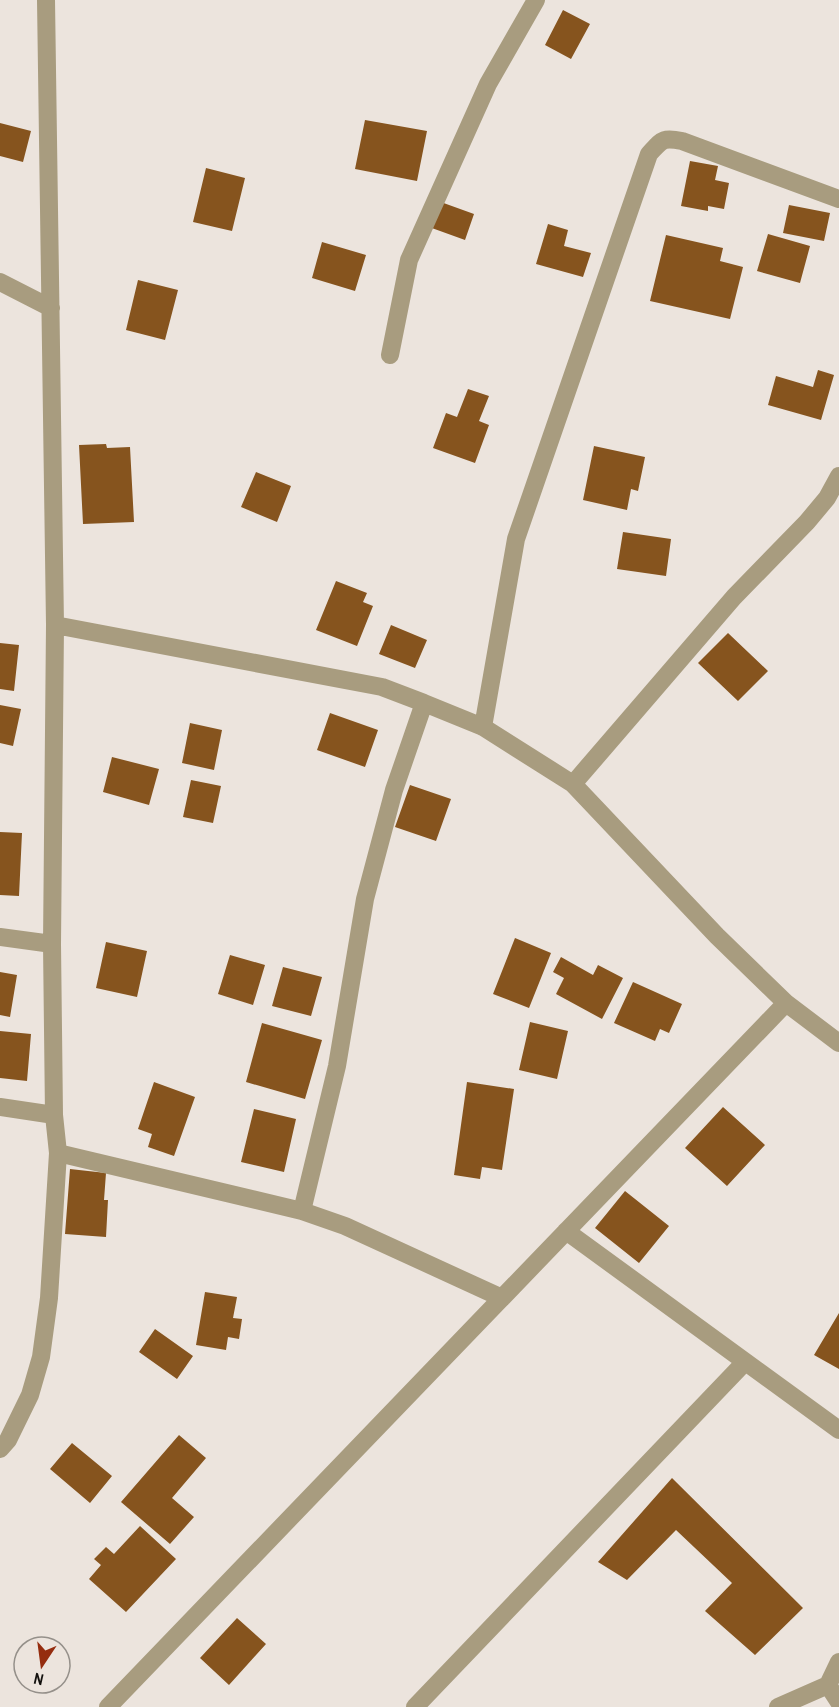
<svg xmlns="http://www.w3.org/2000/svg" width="839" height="1707" font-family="'Archivo Narrow',sans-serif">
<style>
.building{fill:#86541e}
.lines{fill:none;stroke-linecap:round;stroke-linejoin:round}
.minor{stroke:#a89c7f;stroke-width:18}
</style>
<rect width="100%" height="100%" fill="#ece4dd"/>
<path class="building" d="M563,10l27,14 -19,35 -26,-14z
M365,120l62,11 -10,50 -62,-12z
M0,123l31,8 -8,31 -23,-6z
M690,161l28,5 -3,14 14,3 -5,26 -16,-3v5l-27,-5z
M206,168l39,10 -13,53 -39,-9z
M438,201l36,13 -9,26 -36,-13z
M789,205l41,8 -6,28 -41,-8z
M548,224l20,6 -4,16 27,7 -8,24 -47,-13z
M768,234l42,12 -10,37 -43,-12z
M666,235l57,13 -3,13 23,6 -13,52 -80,-18z
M322,242l44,13 -11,36 -43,-13z
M138,280l40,10 -13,50 -39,-10z
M818,370l16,5 -13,45 -53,-15 8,-29 37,11z
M468,389l21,7 -10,25 10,4 -14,38 -42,-15 13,-35 11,4z
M106,444l1,4 23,-1 4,75 -51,2 -4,-79z
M594,446l51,11 -7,34 -7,-2 -4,21 -44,-10z
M256,472l35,14 -14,36 -36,-15z
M623,532l48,7 -5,37 -49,-7z
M336,581l31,12 -4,9 10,4 -16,40 -41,-16z
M391,625l36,15 -12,28 -36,-14z
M728,633l40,38 -30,30 -40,-38z
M0,643l19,2 -5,46 -14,-2z
M0,705l21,4 -8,37 -13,-3z
M330,713l48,17 -13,37 -48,-17z
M190,723l32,7 -8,40 -32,-7z
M112,757l47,12 -10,36 -46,-13z
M191,780l30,6 -8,37 -30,-6z
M410,785l41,14 -15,42 -41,-14z
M0,832l22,1 -3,63 -19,-1z
M515,938l36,15 -22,55 -36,-14z
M106,942l41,9 -10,46 -41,-9z
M230,955l35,10 -12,40 -35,-11z
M561,957l32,18 5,-10 25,13 -21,41 -46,-25 8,-16 -11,-6z
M283,967l39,10 -11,39 -39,-10z
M0,972l17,3 -7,42 -10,-2z
M633,982l49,22 -13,29 -9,-4 -5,12 -41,-18z
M530,1022l38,9 -11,48 -38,-9z
M262,1023l60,17 -17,59 -59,-17z
M0,1031l31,3 -4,47 -27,-3z
M154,1082l41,15 -21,59 -26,-9 4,-13 -14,-5z
M467,1082l47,7 -12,81 -20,-3 -2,12 -26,-4z
M723,1107l42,38 -38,41 -42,-38z
M254,1109l42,10 -12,53 -43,-10z
M70,1169l36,4 -2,27h4l-2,37 -41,-3z
M625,1191l44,35 -30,37 -44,-35z
M205,1292l32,5 -4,21 9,1 -3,20 -11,-2 -2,13 -30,-5z
M839,1313v56l-25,-14z
M155,1329l38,27 -16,23 -38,-27z
M179,1435l27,23 -34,40 22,19 -24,27 -49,-42z
M72,1443l40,33 -22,27 -40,-34z
M672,1478l131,130 -48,47 -50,-44 27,-28 -56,-53 -49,50 -29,-18z
M140,1526l36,33 -50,53 -37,-33 12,-14 -7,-6 12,-12 8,7z
M237,1618l29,26 -37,41 -29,-27z"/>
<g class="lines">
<path class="minor" d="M0,282l51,26
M390,355l19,-95 79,-176 48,-84
M55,625l327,62 42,16 59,24 90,57 144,152 69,67 53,40
M483,727l33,-188 133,-385c13,-14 13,-17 33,-13l157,58
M573,784l161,-187 73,-75 20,-24 12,-22
M0,937l52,7
M0,1107l54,8
M58,1153l244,58 43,15 157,72
M302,1211l35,-145 28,-167 29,-109 30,-87
M566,1231l273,199
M0,1449l8,-9 22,-45 11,-38 8,-59 9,-145 -4,-38 -2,-171 3,-319 -9,-625
M828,1685l11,17
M108,1707l678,-704
M415,1707l330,-345
M778,1707l50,-22 11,-23"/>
</g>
<g transform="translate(42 1665) rotate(193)"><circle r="28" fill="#ece4dd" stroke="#95908a" stroke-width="1.5"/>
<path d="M0-4.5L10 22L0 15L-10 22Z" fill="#952d0f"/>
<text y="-9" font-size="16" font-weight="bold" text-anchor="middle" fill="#13110e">N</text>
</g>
</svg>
